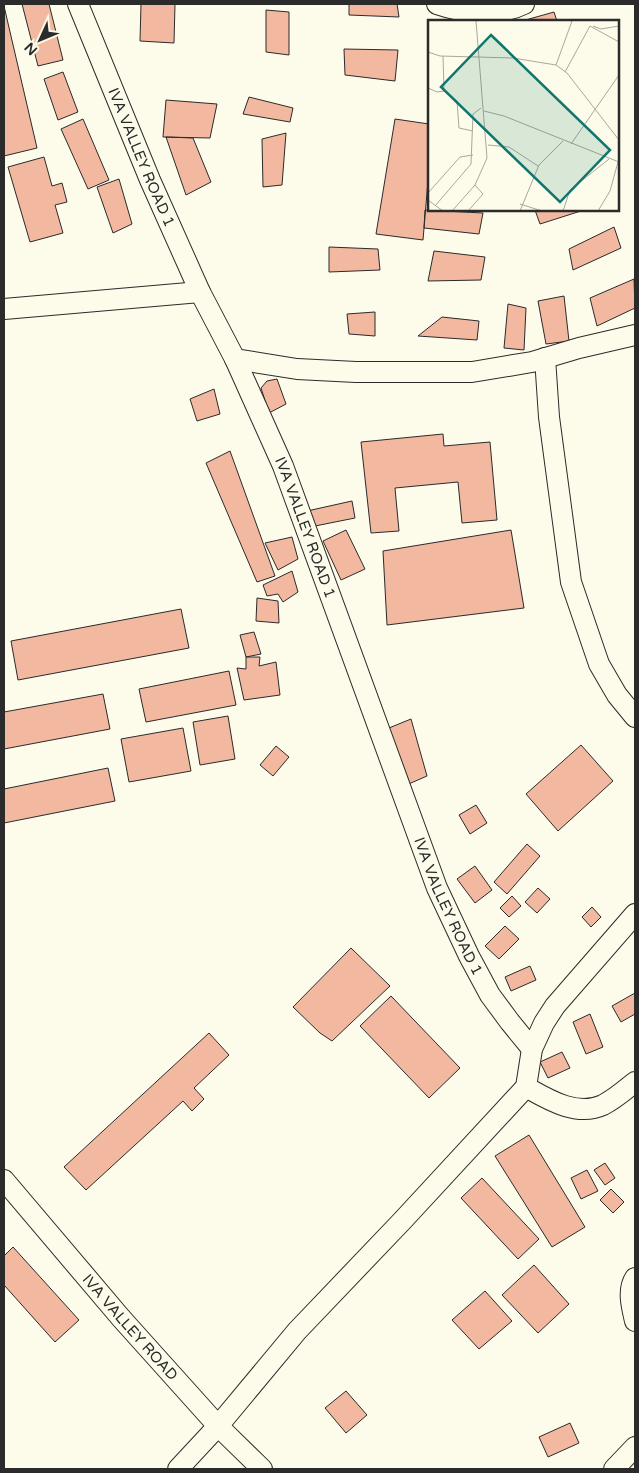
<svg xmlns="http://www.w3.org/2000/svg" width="639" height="1473" font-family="'Varela Round',sans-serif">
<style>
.building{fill:#f2b8a0;stroke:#2b2b2b}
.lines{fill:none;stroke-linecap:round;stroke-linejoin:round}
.street-casing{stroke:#2b2b2b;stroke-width:22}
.street{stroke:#fdfbea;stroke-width:20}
.labels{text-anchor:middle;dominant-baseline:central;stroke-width:4;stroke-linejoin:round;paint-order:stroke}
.street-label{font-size:15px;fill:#2b2b2b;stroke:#fdfbea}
.inset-road{fill:none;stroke:#a9a89e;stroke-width:1}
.view{fill:#0f766e;fill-opacity:0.15;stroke:#0f766e;stroke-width:2.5}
.inset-edge{fill:none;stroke:#2b2b2b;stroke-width:2.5}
</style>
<rect width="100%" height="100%" fill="#fdfbea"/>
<path class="building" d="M22,4h27l14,56 -25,6z
M141,4h34l-1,39 -34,-2z
M349,4h48l2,13 -50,-2z
M4,6l33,142 -33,8z
M266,10l23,2v43l-23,-3z
M554,12l3,9h-35z
M344,49l54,1 -3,31 -50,-6z
M63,72l15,40 -20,8 -14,-41z
M249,97l44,11 -3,14 -47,-8z
M166,100l51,4 -7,34 -47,-1z
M83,119l26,61 -21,9 -27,-60z
M395,119l34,5v45l-6,71 -47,-6z
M286,133l-4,52 -19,2 -1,-48z
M166,137l27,1 18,44 -25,13z
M44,157l8,29 10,-3 5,19 -12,3 8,28 -33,9 -22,-75z
M119,179l13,45 -19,9 -16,-46z
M425,210l58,3 -4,21 -55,-6z
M535,210h49l-44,14z
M614,227l7,21 -48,22 -4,-21z
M329,247l49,2 2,21 -51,2z
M434,251l51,6 -4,23 -53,1z
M634,279l1,29 -38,18 -7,-28z
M564,296l5,45 -23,3 -8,-43z
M508,304l18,4 -2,42 -20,-2z
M375,312v24l-26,-2 -2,-20z
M442,317l37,4 -2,19 -59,-4z
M277,379l9,25 -17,9 -8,-25 6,-7z
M214,389l6,25 -23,7 -7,-22z
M443,434l1,12 46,-4 7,78 -35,3 -4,-41 -63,6 4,43 -28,2 -10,-91z
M230,451l45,125 -18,6 -51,-119z
M352,501l3,17 -45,9 -3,-16z
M346,530l19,39 -24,11 -18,-39z
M511,530l13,78 -137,17 -4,-74z
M292,537l6,22 -20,11 -13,-27z
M292,571l6,21 -15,10 -5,-8 -11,2 -4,-11z
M257,598l21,3 1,22 -23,-2z
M181,609l8,39 -171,32 -7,-39z
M254,632l7,22 -15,3 -6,-22z
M246,657h14l-1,9 17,-4 4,33 -36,5 -7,-32 9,1z
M229,671l7,34 -90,17 -7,-33z
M103,694l7,35 -106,20v-37z
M228,716l7,43 -35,6 -7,-43z
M411,719l16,57 -23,10 -20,-56z
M183,728l8,43 -62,11 -8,-43z
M581,745l32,36 -55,50 -32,-37z
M276,746l13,11 -16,19 -13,-11z
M108,768l7,33 -111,22v-34z
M476,805l11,18 -17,11 -11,-19z
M527,844l13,12 -33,38 -13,-12z
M475,866l17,24 -17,13 -18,-24z
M538,888l12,11 -13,14 -12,-11z
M512,896l9,10 -12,11 -9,-9z
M592,907l9,10 -10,10 -9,-10z
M505,926l14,13 -20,20 -14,-13z
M351,948l39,38 -58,55 -12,-8 -27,-26z
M530,966l6,14 -25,11 -6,-14z
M635,993v21l-14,8 -9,-16z
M391,996l69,72 -31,30 -69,-72z
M590,1014l13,33 -17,7 -13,-32z
M209,1033l20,22 -35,33 10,11 -12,12 -9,-10 -97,89 -22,-23z
M562,1052l8,16 -22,10 -8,-16z
M529,1135l56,92 -33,20 -57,-91z
M605,1163l10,15 -10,7 -11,-15z
M587,1170l11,21 -17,8 -10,-21z
M482,1178l57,61 -21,20 -57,-61z
M611,1189l13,13 -11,11 -13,-13z
M13,1247l66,73 -24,22 -51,-57v-29z
M534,1265l35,39 -31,29 -36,-38z
M485,1291l27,30 -33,28 -27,-29z
M346,1391l21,24 -21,18 -21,-25z
M570,1423l9,20 -31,14 -9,-20z"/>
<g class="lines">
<defs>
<g id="street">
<path id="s1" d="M78,4l72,176 50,112 35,67 48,107 154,422 32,68 21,39 20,27 22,27"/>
<path d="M437,4c26,9 61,13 87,0"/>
<path d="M4,309l196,-17"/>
<path d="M545,358l4,59 22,165 28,82 18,31 18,22"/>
<path d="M235,359l62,10 59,3h116l60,-10 47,-14 56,-13"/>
<path d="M526,1087c23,13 51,30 77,18 12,-6 22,-15 32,-23"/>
<path id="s2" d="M4,1180l117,138 97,108 44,43"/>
<path d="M635,1278c-8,12 -3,30 0,43"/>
<path d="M178,1469l40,-43 79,-95 106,-111 123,-133 6,-38 12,-26 11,-17 80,-92"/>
<path d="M614,1469l21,-22"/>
</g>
</defs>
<use href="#street" class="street-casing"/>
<use href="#street" class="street"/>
</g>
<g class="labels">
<g class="street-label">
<text stroke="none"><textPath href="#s1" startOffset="166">IVA VALLEY ROAD 1</textPath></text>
<text stroke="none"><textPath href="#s1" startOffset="571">IVA VALLEY ROAD 1</textPath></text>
<text stroke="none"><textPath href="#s1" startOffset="976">IVA VALLEY ROAD 1</textPath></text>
<text stroke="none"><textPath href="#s2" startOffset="194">IVA VALLEY ROAD</textPath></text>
</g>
</g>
<g transform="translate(428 20)">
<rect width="191" height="191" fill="#fdfbea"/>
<path class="inset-road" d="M162,6l29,16M165,6l8,3 18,-3M0,32l12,4 73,2 43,7 11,8 52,67M15,36l1,35 13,10 2,27 14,3M128,45l16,-44M137,52l25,-46M0,68l9,4 7,-1M56,91l20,5 115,46M143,124l48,-69M60,125l21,2 29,19M0,173l32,-36 13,-2M0,180l15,11M92,184l22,7M7,186l36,-42 2,-50 8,-6M24,191l23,-26 12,-27 -11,-137M40,191l15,-17 -8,-9M92,191l19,-46 24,-24M135,191l7,-21 39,-31M170,191l12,-20 8,-29"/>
<path class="view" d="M63,15l119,115 -50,52 -119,-115z"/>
<rect width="191" height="191" class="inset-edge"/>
</g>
<rect width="639" height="1473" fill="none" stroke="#2b2b2b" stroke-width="10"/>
<g transform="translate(40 40) rotate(226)" stroke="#fdfbea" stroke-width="4" paint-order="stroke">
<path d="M0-4L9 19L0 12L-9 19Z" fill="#2b2b2b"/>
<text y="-8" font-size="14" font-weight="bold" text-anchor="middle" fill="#2b2b2b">N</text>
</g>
</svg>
